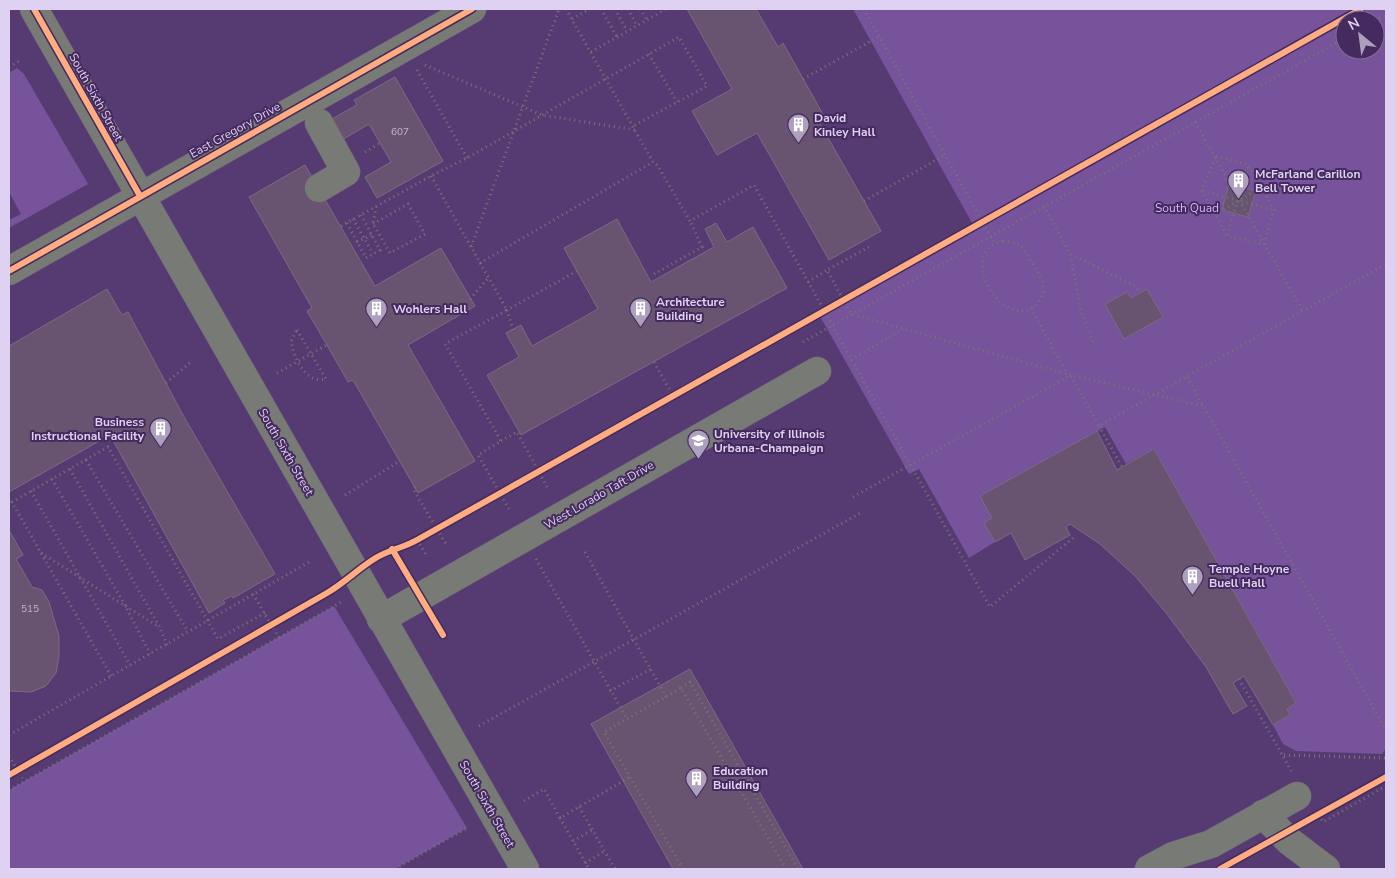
<svg xmlns="http://www.w3.org/2000/svg" width="1395" height="878" font-family="'Nunito Sans',sans-serif">
<style>
.built{fill:#563b73;fill-rule:evenodd}
.green{fill:#76539a;fill-rule:evenodd}
.building{fill:#685470;stroke:#7a6b82}
.lines{fill:none;stroke-linecap:round;stroke-linejoin:round}
.minor-casing{stroke:#6c6079;stroke-width:29}
.path{stroke:#777578;stroke-width:3;stroke-dasharray:1 4;stroke-linecap:butt}
.minor{stroke:#787a75;stroke-width:28}
.cycleway-casing{stroke:#442a5e;stroke-width:9}
.cycleway{stroke:#ffac80;stroke-width:6}
.labels{text-anchor:middle;dominant-baseline:central;stroke-width:4;stroke-linejoin:round;paint-order:stroke}
.number-label{font-size:10px;fill:#c1b2d1}
.street-label{font-size:12px;fill:#dfd1f1;stroke:#442a5e}
.poi-label{font-size:12px;font-weight:bold;fill:#dfd1f1;stroke:#442a5e;text-anchor:start}
.park-label{font-size:12px;fill:#d5b4fc;stroke:#442a5e}
</style>
<rect width="100%" height="100%" fill="#4f415e"/>
<path class="built" d="M9,9h1377v860h-1377zM1345,20h30v30h-30z"/>
<path class="green" d="M853,9h533v739l-4,6 -86,-3 -13,-7 -10,-19 17,-10 -3,-6 9,-6 -142,-254 -28,15 -21,-37 -124,69 11,22 -8,5 11,19 -26,16 -50,-89 -10,5 -92,-163 155,-88zM1345,20h30v30h-30z
M17,68l7,6 64,110 -79,44v-8l12,-6 -12,-22v-119z
M334,606l133,222 -72,41h-386v-79z"/>
<path class="building" d="M687,9h69l22,38 5,-4 41,73 -6,4 63,111 -52,29 -72,-127 -40,22 -25,-44 40,-22z
M395,77l48,84 -66,37 -12,-21 26,-15 -22,-38 -27,16 -12,-20 27,-15 -3,-5z
M305,165l70,121 66,-38 34,58 -67,39 67,116 -57,32 -65,-113 -5,2 -21,-37 -20,-34 5,-3 -63,-111z
M1229,184l27,7 -8,26 -26,-7z
M617,219l34,63 63,-35 -9,-18 11,-6 11,19 26,-15 34,61 -266,147 -34,-60 32,-18 -13,-24 15,-8 11,21 66,-37 -34,-61z
M107,289l15,26 6,-3 55,103 92,159 -42,24 -1,-2 -9,4 2,3 -16,10 -99,-178 -101,57v-146z
M1147,289l16,28 -39,22 -19,-35 22,-12 4,6z
M1097,431l20,39 37,-21 142,254 -9,6 3,6 -17,10 -29,-49 -11,7 14,23 -14,8 -27,-47 -39,-53 -32,-38 -35,-32 -30,-20 -4,3 4,8 -45,25 -14,-27 -16,9 -11,-19 8,-5 -12,-22z
M9,530l14,25 -7,4 16,28 10,3 7,12 10,34v21l-3,16 -10,13 -15,6 -22,-1z
M690,669l113,200h-130l-82,-145z"/>
<g class="lines">
<defs>
<path id="minor" d="M34,9l491,860
M319,123l27,49 -27,16
M9,271l463,-262
M381,619l436,-248
M1263,814l26,27 37,28
M1149,869l24,-13 38,-12 86,-48"/>
</defs>
<use href="#minor" class="minor-casing"/>
<path class="path" d="M566,9l87,153 5,4 32,55 64,-36 236,422 83,-69
M601,9l16,28
M615,9l12,22
M628,9l9,17
M640,9l7,11
M864,9l130,234
M572,19l17,-10
M1375,21l11,-6
M591,52l75,-43
M649,54l28,48
M425,65l117,50 93,15
M9,67l12,-7
M417,70l50,88
M803,79l77,-43
M1195,122l107,188
M365,152l15,-9
M1216,156l33,9 25,45 -10,34 -37,-8 -25,-45z
M431,176l40,71
M1203,191l71,19
M864,201l81,-46
M1044,206l26,48 11,56 12,32
M1215,214l47,-27
M353,219l20,35
M347,223l19,35 14,-8 -19,-35
M373,224l35,-20 17,30 -35,19 -17,-29 3,-17
M341,226l90,-50 36,-18 212,-121 28,49 -74,40
M1227,235l22,-70
M1003,241c5,1 11,1 15,3 7,5 25,34 25,42 1,6 -1,11 -4,15 -29,39 -88,-47 -36,-60z
M357,242l15,-7
M869,247l-42,23 24,44 216,60 136,32
M1071,254l64,32 5,7
M480,263l173,-101
M654,274l48,-27 -12,-26
M808,282l19,-12
M470,299l18,-21
M1031,308l36,66
M297,330l29,49c-21,5 -32,-21 -35,-38z
M513,330l-6,-20 70,-39
M803,342l542,-304
M851,360l52,-31
M654,362l19,34
M277,373l50,-28
M1071,376l28,50 287,-162
M1187,377l199,353
M166,383l26,-22
M1099,426l23,41
M501,441l16,-9 30,55
M86,460l102,172
M70,469l90,159 7,17
M52,479l74,128 24,47
M415,487l-2,2 33,55
M31,491l99,174
M345,495l55,-34
M853,497l218,-122
M509,509l-31,-54 23,-14 -56,-97 62,-34 -36,-63 88,-238
M417,540l9,15
M585,552l81,145
M41,553l118,74
M536,559l91,160
M253,594l26,44
M111,676l-99,-174 96,-55 110,192 47,-26
M1239,679l53,93
M681,688l9,-6 108,187
M610,691l41,-22
M479,726l383,-214
M9,735l300,-173
M1284,755l102,3
M9,756l15,25
M9,790l334,-189
M524,801l20,-12 16,29 70,-41
M579,807l36,62
M1316,811l7,11 63,-36
M560,818l29,51
M573,841l19,-11
M585,863l20,-12
M395,869l72,-41
M683,869l-79,-137 77,-44 105,181"/>
<use href="#minor" class="minor"/>
<defs>
<path id="cycleway" d="M34,9l106,187
M9,271l463,-262
M392,549l51,86
M9,775l318,-182c17,-10 31,-24 47,-34 14,-9 29,-11 43,-19l944,-531
M1220,869l166,-92"/>
</defs>
<use href="#cycleway" class="cycleway-casing"/>
<use href="#cycleway" class="cycleway"/>
</g>
<defs>
<symbol id="building-pin" viewBox="-11 -11 22 30"><path d="M0 17L-7.5 6A9.5 9.5 0 1 1 7.5 6Z" fill="#ad9fbe" stroke="#442a5e"/><path d="M-4-6H4V6H1V3H-1V6H-4ZM-2.5-4.3h1.7v1.8h-1.7ZM.8-4.3h1.7v1.8H.8ZM-2.5-1h1.7V.8h-1.7ZM.8-1h1.7V.8H.8Z" fill="#fff"/></symbol>
<symbol id="university-pin" viewBox="-11 -11 22 30"><path d="M0 17L-7.5 6A9.5 9.5 0 1 1 7.5 6Z" fill="#ad9fbe" stroke="#442a5e"/><path d="M0-5L7-2L0 1L-7-2ZM-4 1L0 2.5L4 1V4Q0 6-4 4Z" fill="#fff"/></symbol>
</defs>
<g fill-rule="evenodd">
<use href="#building-pin" x="786" y="112" width="25" height="34"/>
<use href="#building-pin" x="1226" y="168" width="25" height="34"/>
<use href="#building-pin" x="364" y="296" width="25" height="34"/>
<use href="#building-pin" x="628" y="296" width="25" height="34"/>
<use href="#building-pin" x="148" y="416" width="25" height="34"/>
<use href="#university-pin" x="686" y="428" width="25" height="34"/>
<use href="#building-pin" x="1180" y="564" width="25" height="34"/>
<use href="#building-pin" x="684" y="766" width="25" height="34"/>
</g>
<g class="labels">
<g class="number-label">
<text x="400" y="132">607</text>
<text x="30" y="609">515</text>
</g>
<g class="street-label">
<text transform="translate(96 97) rotate(61)">South Sixth Street</text>
<text transform="translate(235 130) rotate(-29)">East Gregory Drive</text>
<text transform="translate(286 452) rotate(60)">South Sixth Street</text>
<text transform="translate(599 495) rotate(-30)">West Lorado Taft Drive</text>
<text transform="translate(487 804) rotate(60)">South Sixth Street</text>
</g>
<g class="poi-label">
<text x="814" y="118">David<tspan x="814" dy="14">Kinley Hall</tspan></text>
<text x="1255" y="174">McFarland Carillon<tspan x="1255" dy="14">Bell Tower</tspan></text>
<text x="656" y="302">Architecture<tspan x="656" dy="14">Building</tspan></text>
<text x="393" y="309">Wohlers Hall</text>
<text x="144" y="422" text-anchor="end">Business<tspan x="144" dy="14">Instructional Facility</tspan></text>
<text x="714" y="434">University of Illinois<tspan x="714" dy="14">Urbana-Champaign</tspan></text>
<text x="1209" y="569">Temple Hoyne<tspan x="1209" dy="14">Buell Hall</tspan></text>
<text x="713" y="771">Education<tspan x="713" dy="14">Building</tspan></text>
</g>
<g class="park-label">
<text x="1187" y="208">South Quad</text>
</g>
</g>
<rect width="1395" height="878" fill="none" stroke="#dfd1f1" stroke-width="20"/>
<g transform="translate(1360 35) rotate(331)"><circle r="24" fill="#442a5e" stroke="#826d99"/>
<path d="M0-4L9 19L0 12L-9 19Z" fill="#ad9fbe"/>
<text y="-8" font-size="14" font-weight="bold" text-anchor="middle" fill="#dfd1f1">N</text>
</g>
</svg>
